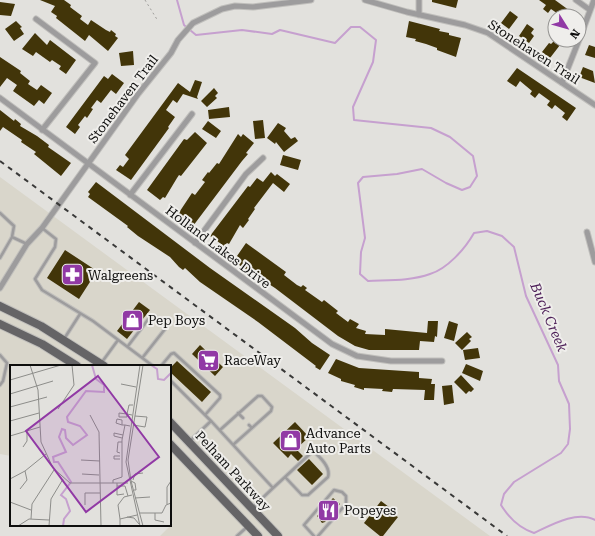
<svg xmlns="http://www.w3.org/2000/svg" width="595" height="536" font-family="'Roboto Serif',serif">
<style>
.built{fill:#d9d6cb}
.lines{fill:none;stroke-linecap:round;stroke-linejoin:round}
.stream{stroke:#c6a0cf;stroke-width:2}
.building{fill:#423509}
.service-casing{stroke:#c0bfbc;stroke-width:4.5}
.minor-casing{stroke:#c0bfbc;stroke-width:7}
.primary-casing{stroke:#c0bfbc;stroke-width:10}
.path{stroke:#9f9e9b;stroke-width:1;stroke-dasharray:2 3;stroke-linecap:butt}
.service{stroke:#9d9c9d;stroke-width:2.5}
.minor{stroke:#9d9c9d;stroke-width:5}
.primary{stroke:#656466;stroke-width:8}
.rail{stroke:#393938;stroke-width:2;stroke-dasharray:5 5;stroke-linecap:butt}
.labels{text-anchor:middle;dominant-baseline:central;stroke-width:4;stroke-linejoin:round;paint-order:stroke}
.street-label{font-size:13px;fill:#0e0e0d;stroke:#efeeeb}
.poi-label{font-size:13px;fill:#0e0e0d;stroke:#efeeeb;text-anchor:start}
.water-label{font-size:14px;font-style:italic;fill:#4d1f58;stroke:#efeeeb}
.inset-river{fill:none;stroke:#c6a0cf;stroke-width:2}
.inset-road{fill:none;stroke:#8d8d8a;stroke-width:1}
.view{fill:#9139a5;fill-opacity:0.15;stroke:#9139a5;stroke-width:2}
.inset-edge{fill:none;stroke:#0e0e0d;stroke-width:2}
</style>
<rect width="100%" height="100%" fill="#e2e1dd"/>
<path class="built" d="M0,177l490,359h-330l13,-13 -3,-3v-154h-159v90l-11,-2z"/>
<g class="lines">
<path class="stream" d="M177,0l7,25 12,10 46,-5 30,4 8,-4 55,13 16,-16h9l16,13 -3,22 -20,45 1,13 77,8 19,9 23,19 4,20 -7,11 -8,3 -16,-7 -24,-14 -25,5 -34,3 -5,6 7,55 -4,14 -1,22 8,7c20,-1 43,0 62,-7 17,-5 35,-25 44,-41l13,-2 15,5 12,11 12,49 32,69 1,16 10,23 1,25 -2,15 -7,9 -47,29 -10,12 -3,11c8,13 18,23 33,28 17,-8 43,-23 61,-13"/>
</g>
<path class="building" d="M40,0h24l7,5 -1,2 12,9 -2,3 8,6 3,-5 15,10 4,2 1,-2 5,4 -1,2 3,2 -10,13 -19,-16 -4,6 -29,-23 1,-2 -6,-4 4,-6z
M432,0h26l-2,8 -24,-6z
M539,0h16l22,16h-16l-10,-7 -3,4 -5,-4 3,-4z
M0,2l15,2 -4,12 -11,-1z
M510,11l8,6 -9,12 -8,-6z
M16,21l6,6 -2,1 4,6 -10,7 -9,-12z
M409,21l31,8 -1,2 10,2v2l12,3 -5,19 -19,-7v-2l-11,-4 -11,-3 1,-2 -10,-2z
M527,24l7,5 -3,4 3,3 -5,7 -10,-7z
M35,33l12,12 3,-5 26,20 -10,14 -7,-5 2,-3 -9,-6 -2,2 -14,-10 -3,4 -11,-7z
M554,41l6,4 -10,13 -8,-6 7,-9 2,1z
M589,45l6,2v11l-10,-3z
M133,51l1,14 -13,1 -2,-13z
M0,57l21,14 -1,2 10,8 -2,3 9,6 4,-5 11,8 -8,11 -5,-4 -5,6 -21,-15 4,-6 -10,-7 -7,9z
M583,67l10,4 2,12 -16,-6z
M517,68l59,40 -9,13 -5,-4 3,-4 -10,-8 -3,4 -5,-4 3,-4 -11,-8 -4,5 -5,-4 2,-3 -12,-10 -4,6 -9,-6z
M112,74l12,9 -8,11 -5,-4 -10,13 -4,-3 -6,8 2,1 -6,9 -2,-2 -7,9 2,2 -5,7 -9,-7 38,-51 4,3z
M195,80l7,2 -5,15 1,2 -15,-5 -6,9 -4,-3 -7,10 9,7 -7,10 1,1 -38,52 -15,-10 4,-5 3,2 6,-8 -4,-4 53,-72 12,9z
M214,88l4,5 -3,3 2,2 -10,9 -6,-6z
M229,107l1,10 -21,2 -1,-9z
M0,110l14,11 1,-2 6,5 -1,2 17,10 12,9 -1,2 23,16 -10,13 -27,-22 2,-2 -15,-10 1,-2 -19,-13 -3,4z
M263,120l2,18 -10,1 -2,-18z
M208,121l13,10 -5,7 -14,-9z
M278,123l8,5 -2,3 7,8 4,-2 3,4 -14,11 -8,-10 -1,2 -8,-6z
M195,132l12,11 -26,33 -2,-1 -2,3 -12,20 -2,-1 -3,3 -13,-10 37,-51 3,1z
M238,134l3,3 2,-3 11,9 -8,10 2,1 -6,7 -49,65 -15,-12 14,-21 3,2 10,-13 -3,-2 6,-8 1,1 8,-10 2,1z
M283,155l18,5 -3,10 -18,-5z
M271,172l4,4 2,-2 13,10 -6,8 -11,-9 -19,25 1,1 -7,10 1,1 -6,8 -3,-3 -11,19 -2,-1 -3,3 -14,-10 38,-50 2,1 7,-9 6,4z
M96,182l114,86 85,60 17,15 18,12 -10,15 -5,-3 1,-1 -58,-44 -58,-40 -15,-14 -2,2 -4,-3 -9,-10 -32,-21 -11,-9 1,-1 -40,-29 2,-3 -2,-2z
M246,243l40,29 -2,3 13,10 4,2 2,-2 4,3 -2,2 17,12 2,-2 14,11 -2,2 12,9 2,-3 9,5 -3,4 10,3 -1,3 20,1v-6l42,4 1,-12h10l-1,16 -2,-1 -1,6 -14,-1 -1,9h-50l-14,-4 -17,-10 -63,-48 -39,-25 3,-5 -2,-2z
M65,250l32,21 -18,28 -32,-21z
M139,302l11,8 -23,29 -10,-8z
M449,321l9,3 -4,17 -10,-3z
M467,332l5,5 -3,2 2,2 -9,9 -7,-7z
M200,345l23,22 -8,9 -23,-22z
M478,348l2,10 -15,2 -2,-10z
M336,359l23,9 60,4v6l13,1 -1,5h4l-1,16h-10l1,-10 -32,-1 -1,3 -10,-1 1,-2 -19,-1v2l-10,-3 1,-2 -14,-4v-2l-13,-6z
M177,361l34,31 -9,10 -32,-30v-4z
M466,364l17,7 -3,10 -18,-8z
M461,375l13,14 -3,3 -2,-1 -3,3 -12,-12z
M452,385l2,18 -10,2 -2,-19z
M295,422l14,15 -13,12 7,7 -5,5 -7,-7 -3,4 -15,-15z
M309,459l14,15 -11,11 -15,-15z
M333,498l7,6 -15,18 -3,1 -5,-7z
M381,501l16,12 -1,3 2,1 -15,19h-3l-16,-13z"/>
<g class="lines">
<defs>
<path id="service" d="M0,213l14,13 -2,11
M42,228l14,11 -1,8 -20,32 7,11 51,31 60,45
M0,258l12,-21 15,7
M64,339l16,-25
M128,346l22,-29 5,-1 10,9v4l-22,28
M0,355l7,8 -4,18 -3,4
M102,362l16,-22
M161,366l10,-12 3,-1 46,42v3l-15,17
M170,380l42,42 61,66 -21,20
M238,413l5,5
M249,425l3,3
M220,430l38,-34h4l10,11 -1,4 -37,33
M190,441l21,-20
M273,488l12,-11 17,18h6l20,-18c3,-10 -8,-20 -15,-26l-28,26
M237,536l10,-9
M314,536l-10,-11 30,-35 8,2 4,4v8l-28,32"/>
<path id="minor" d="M365,0l42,12 58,13 23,8 107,72
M576,0l14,10
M419,15v-15
M36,19l59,44 -53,67
M579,40l15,-40
M562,83l17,-43
M0,98l332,246 25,12 34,5h51
M130,195l62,-81
M587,232l8,30
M195,243l51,-69 17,-16
M0,288l27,-44 15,-16 96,-134 33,-41 7,-13 15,-17 29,-14 13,-3 18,1 58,-7"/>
<path id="primary" d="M0,306l41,20 63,40
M0,324l42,20 35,22
M170,422l108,114
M170,444l88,92"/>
</defs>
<use href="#service" class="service-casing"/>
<use href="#minor" class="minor-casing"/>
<use href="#primary" class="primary-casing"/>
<path class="path" d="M145,0l13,21"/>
<use href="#service" class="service"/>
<use href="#minor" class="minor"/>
<use href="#primary" class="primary"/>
<path class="rail" d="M0,161l507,375"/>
</g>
<defs>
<symbol id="pharmacy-square" viewBox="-11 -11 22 22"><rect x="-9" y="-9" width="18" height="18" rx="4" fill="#9139a5" stroke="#efeeeb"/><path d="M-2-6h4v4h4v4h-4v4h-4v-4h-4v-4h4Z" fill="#fff"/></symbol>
<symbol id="shop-square" viewBox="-11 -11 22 22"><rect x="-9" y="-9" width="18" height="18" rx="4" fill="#9139a5" stroke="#efeeeb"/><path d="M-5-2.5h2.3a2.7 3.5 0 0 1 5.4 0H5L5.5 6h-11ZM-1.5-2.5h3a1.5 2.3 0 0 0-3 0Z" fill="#fff"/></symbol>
<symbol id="supermarket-square" viewBox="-11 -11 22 22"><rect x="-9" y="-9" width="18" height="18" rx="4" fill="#9139a5" stroke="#efeeeb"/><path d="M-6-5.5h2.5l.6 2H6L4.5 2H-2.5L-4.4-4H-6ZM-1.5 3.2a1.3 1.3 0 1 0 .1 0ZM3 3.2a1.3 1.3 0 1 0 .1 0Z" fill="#fff"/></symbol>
<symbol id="restaurant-square" viewBox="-11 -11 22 22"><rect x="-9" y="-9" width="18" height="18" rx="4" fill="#9139a5" stroke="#efeeeb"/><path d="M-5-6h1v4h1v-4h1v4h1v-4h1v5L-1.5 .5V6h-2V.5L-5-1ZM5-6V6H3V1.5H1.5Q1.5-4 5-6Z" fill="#fff"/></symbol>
</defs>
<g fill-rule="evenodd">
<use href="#pharmacy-square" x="60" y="262" width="25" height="25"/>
<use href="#shop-square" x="120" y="308" width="25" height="25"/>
<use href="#supermarket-square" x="196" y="348" width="25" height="25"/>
<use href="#shop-square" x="278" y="428" width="25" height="25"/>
<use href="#restaurant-square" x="316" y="498" width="25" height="25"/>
</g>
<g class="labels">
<g class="street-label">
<text transform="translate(534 52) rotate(33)">Stonehaven Trail</text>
<text transform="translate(123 99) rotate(-53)">Stonehaven Trail</text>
<text transform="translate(218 247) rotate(37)">Holland Lakes Drive</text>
<text transform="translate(233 471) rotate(47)">Pelham Parkway</text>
</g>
<g class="poi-label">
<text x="88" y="275">Walgreens</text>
<text x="148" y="320">Pep Boys</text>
<text x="224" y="360">RaceWay</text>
<text x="306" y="433">Advance<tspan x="306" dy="15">Auto Parts</tspan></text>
<text x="344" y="510">Popeyes</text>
</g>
<g class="water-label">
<text transform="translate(549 317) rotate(67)">Buck Creek</text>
</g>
</g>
<g transform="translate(10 365)">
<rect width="161" height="161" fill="#e2e1dd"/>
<path class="inset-river" d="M104,0h17M141,0l6,4 1,10 6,1 7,-7M53,161l1,-7 6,-8 -4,-12 -5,-4 10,-13 -13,-20h-4l-1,-5 13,-5 -7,-15 3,-8 3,1 1,8 7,7 14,-10 -7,-9 -12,-4 -1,-5 19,-26 18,1v-7l-8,-6 -4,-14"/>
<path class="inset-road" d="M20,0l8,25 3,52 12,26 17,15h58M130,0l-14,97 14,64M133,0l-15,95 3,21 12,45M0,15l51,-15M111,19l15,3M0,29l43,-13M0,42l37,-10M48,44l16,-24 -2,-20M109,48l8,1v3h-8zM80,50l9,17 2,94M122,50l-5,-1 2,-9h4M0,56l29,-8M112,60l-6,-2 1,-4 5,1v5h3M123,60l12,2 2,-10 -12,-1M0,71l30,-9M112,73l-8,-2v-3l9,2M13,82l4,-6v-10M110,88l-3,-1 1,-10h4M110,91h-6v3h6M71,95l19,1M72,109l17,1M0,114l15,-8 21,-17M123,115l2,-6 8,-1M121,116l4,2 1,7h-2M103,118v-3l9,-3v-37l3,-15 5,1M107,118v3h8l3,10M107,121v9l7,-1M10,124l7,-9 -2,-9M125,133l15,-1M0,137l21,8M157,139v-17l4,-6M75,140v-12h15M130,148h22l4,-8 5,-2M145,148v7l9,2M117,152l7,1 5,6M21,154l1,-15 22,-34M110,154l-2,-14 6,-8 8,-2M8,161l11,-7 20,1M39,161l2,-27 12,-20M110,161v-7l17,-4"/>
<path class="view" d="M88,11l61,81 -73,55 -60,-81z"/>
<rect width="161" height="161" class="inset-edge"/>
</g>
<g transform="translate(567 28) rotate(127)"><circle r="19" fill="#efeeeb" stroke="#959492"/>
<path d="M0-3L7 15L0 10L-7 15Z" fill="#9139a5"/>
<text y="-6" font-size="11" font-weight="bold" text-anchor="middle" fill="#0e0e0d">N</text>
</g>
</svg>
